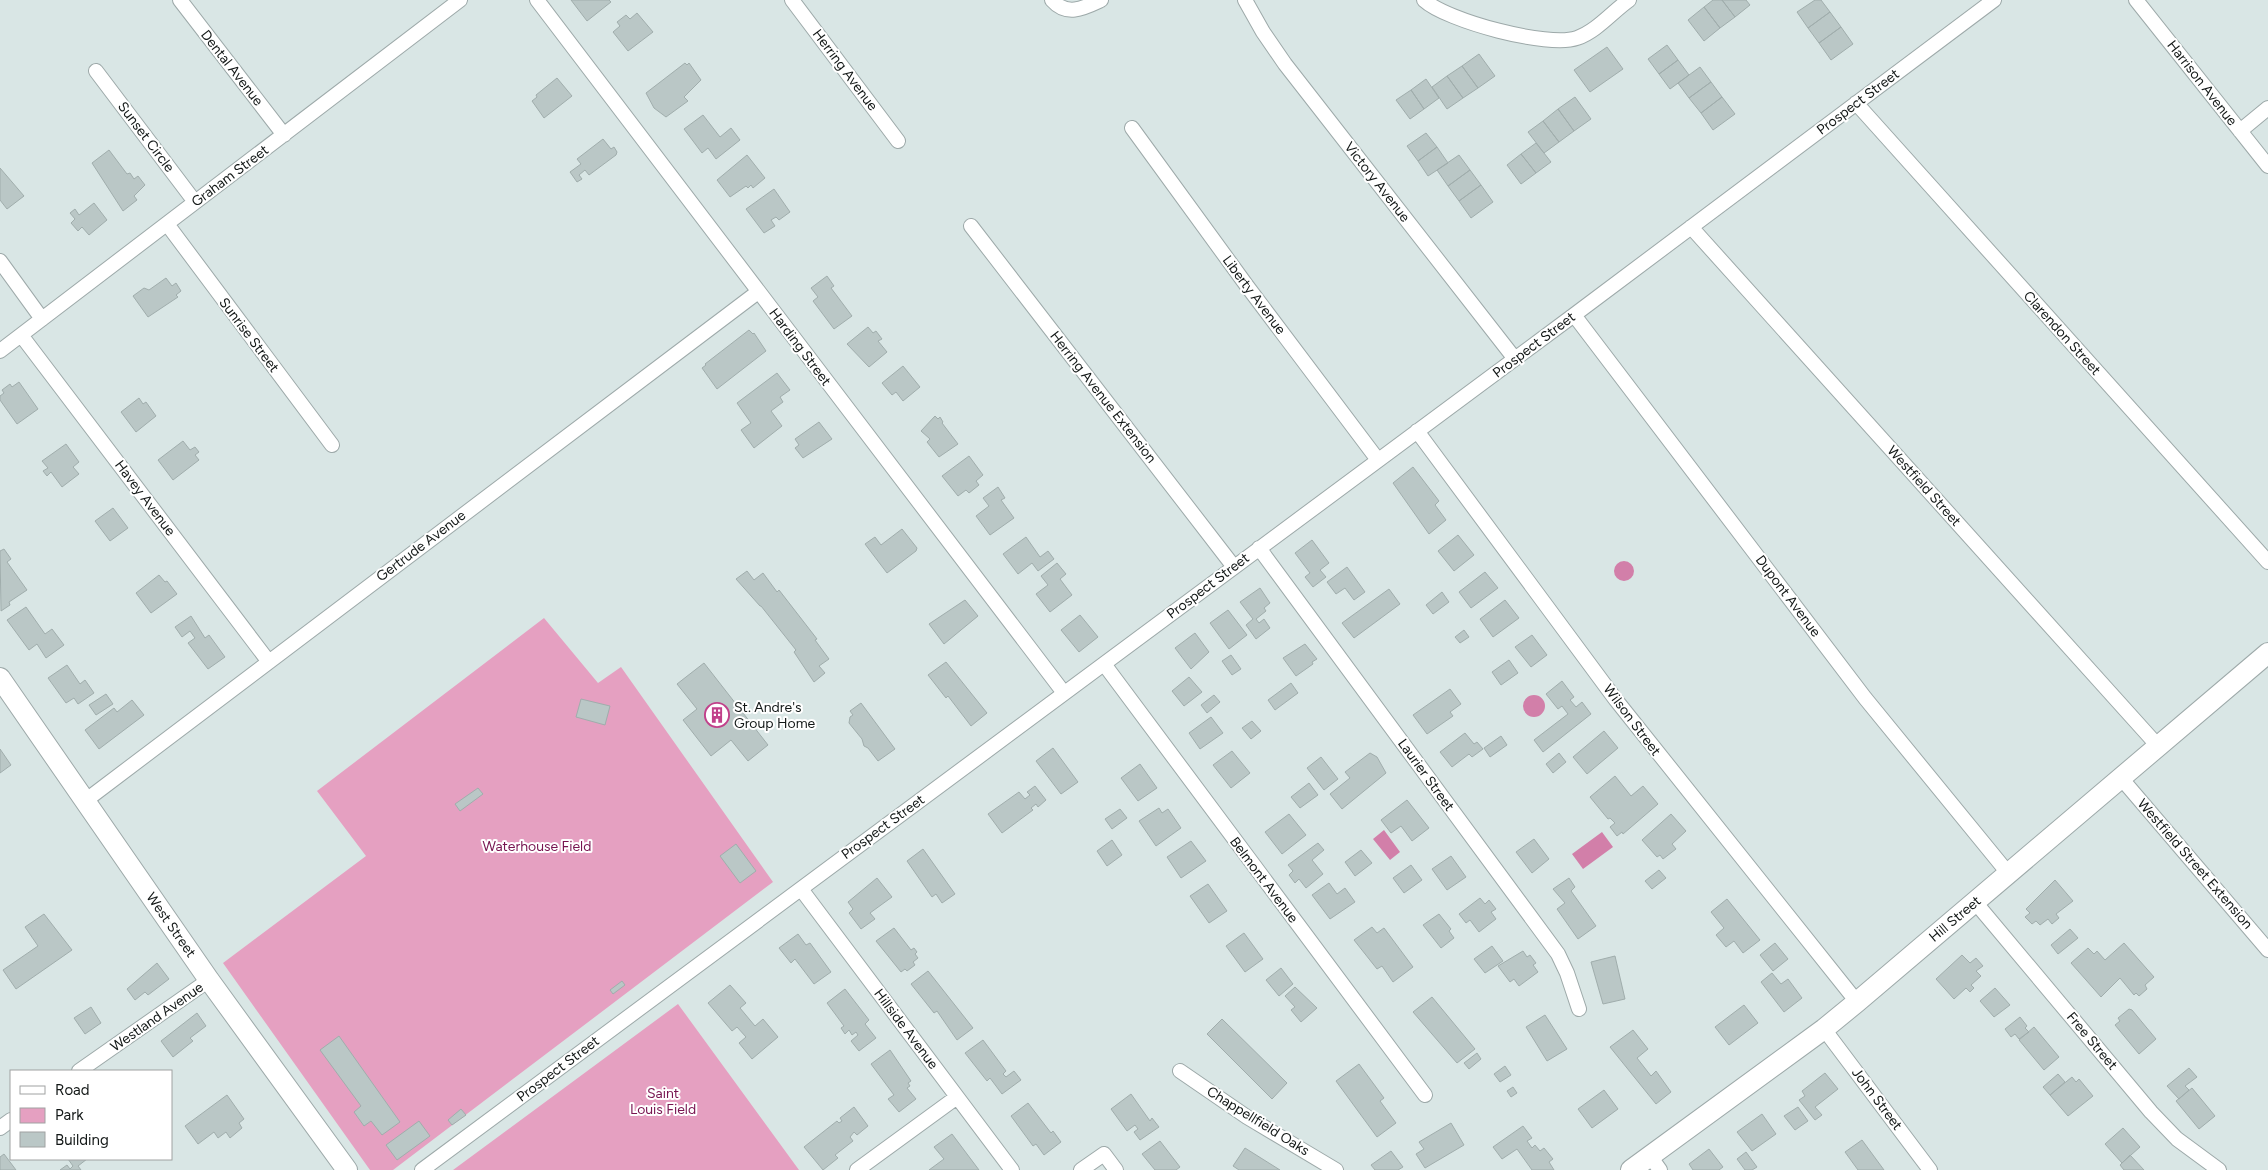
<svg xmlns="http://www.w3.org/2000/svg" width="2268" height="1170" font-family="Figtree,sans-serif">
<style>
.green{fill:#e5a0c1}
.water{fill:#d27fa9}
.building{fill:#bac7c6;stroke:#a0adac}
.lines{fill:none;stroke-linecap:round;stroke-linejoin:round}
.street-casing{stroke:#9da9a9;stroke-width:16}
.secondary-casing{stroke:#9da9a9;stroke-width:22}
.street{stroke:#fff;stroke-width:14}
.secondary{stroke:#fff;stroke-width:20}
.labels{text-anchor:middle;dominant-baseline:central;stroke-width:4;stroke-linejoin:round;paint-order:stroke}
.street-label{font-size:14px;fill:#121716;stroke:#fff}
.poi-label{font-size:14px;fill:#121716;stroke:#fff;text-anchor:start}
.park-label{font-size:14px;fill:#771450;stroke:#fff}
</style>
<rect width="100%" height="100%" fill="#d9e6e5"/>
<path class="green" d="M544,618l54,65 23,-16 152,215 -380,288h-23l-147,-207 143,-107 -49,-65z
M678,1004l121,166h-346z"/>
<path class="water" d="M1614 571a10 10 0 1 1 20 0a10 10 0 1 1-20 0Z
M1523 706a11 11 0 1 1 22 0a11 11 0 1 1-22 0Z
M1384,830l16,22 -10,8 -17,-21z
M1602,832l11,15 -30,22 -11,-15z"/>
<path class="building" d="M571,0h38l2,2 -24,19z
M1713,0h9l13,17 -15,11 -16,-21z
M1722,0h24l4,5 -15,12z
M1815,0h6l9,12 -22,16 -11,-16z
M1704,7l16,21 -16,13 -16,-21z
M1830,12l11,15 -22,16 -11,-15z
M637,13l16,19 -25,19 -15,-19 7,-6 -3,-4 9,-7 4,4z
M1841,27l12,17 -22,16 -12,-17z
M1667,45l11,15 -19,14 -11,-15z
M1607,47l16,22 -33,23 -16,-22z
M1479,54l16,22 -17,12 -16,-22z
M1678,60l11,15 -19,14 -11,-15z
M685,63l2,2 2,-2 12,17 -17,17 4,4 -22,16 -12,-9 -8,-15z
M1462,66l16,22 -15,10 -16,-22z
M1700,67l11,15 -22,16 -11,-15z
M1447,76l16,22 -16,11 -15,-22z
M557,78l15,18 -28,22 -12,-17 5,-4 -1,-2z
M1426,79l13,19 -15,11 -13,-19z
M1711,82l11,15 -21,16 -12,-15z
M1411,90l13,19 -14,10 -14,-19z
M1575,97l16,22 -17,12 -16,-22z
M1722,97l13,17 -22,16 -12,-17z
M1558,109l16,22 -15,11 -16,-21z
M703,115l17,22 11,-9 9,12 -24,19 -8,-11 -6,5 -18,-24z
M1543,121l16,21 -15,11 -16,-21z
M1426,133l11,14 -19,14 -11,-15z
M603,139l8,10 3,-2 3,5 -1,3 -27,20 -4,-5 -6,5 3,4 -5,3 -7,-10 11,-8 -4,-5z
M1536,143l15,19 -15,11 -15,-19z
M1437,147l11,16 -20,13 -10,-15z
M109,150l18,24 3,-1 4,6 4,-3 7,9 -11,11 3,4 -14,11 -31,-48z
M1521,154l15,19 -15,11 -14,-19z
M747,155l18,23 -12,10 -2,-3 -3,3 -2,-2 -16,11 -13,-17z
M1459,155l11,15 -22,16 -11,-16z
M0,168l24,28 -17,13 -7,-9z
M1470,170l11,15 -22,16 -11,-15z
M1481,185l12,17 -22,16 -12,-17z
M774,189l16,23 -11,8 -3,-3 -5,3 4,6 -11,7 -18,-24z
M94,203l13,17 -18,15 -7,-8 -4,4 -7,-8 4,-4 -5,-6 5,-4 4,6z
M827,276l7,10 -3,2 21,28 -18,13 -21,-28 5,-4 -7,-9z
M166,278l6,8 4,-3 5,8 -5,4 2,2 -30,20 -15,-21 11,-8 5,2z
M868,327l5,6 3,-2 6,8 -4,2 9,11 -18,15 -22,-23z
M749,330l4,4 1,-1 12,18 -49,38 -15,-21 4,-3 -1,-1z
M903,366l17,21 -17,14 -7,-9 -4,3 -10,-12z
M777,373l13,17 -10,7 3,5 -12,9 11,15 -28,22 -13,-18 10,-7 -14,-20z
M19,382l19,27 -21,15 -17,-24v-4l4,-3 -2,-3 8,-6 2,3z
M139,398l4,6 3,-2 10,14 -20,16 -15,-20z
M935,416l3,3 2,-2 3,5 -1,1 16,21 -19,13 -12,-15 3,-3 -9,-8z
M819,422l13,17 -29,19 -8,-10 4,-3 -4,-6z
M183,441l7,9 5,-3 4,5 -4,3 4,5 -26,20 -15,-20z
M66,444l13,18 -6,5 6,7 -17,13 -11,-15 -4,4 -4,-5 5,-3 -6,-7z
M969,456l14,19 -7,6 3,4 -10,8 -3,-3 -8,6 -16,-20z
M1413,467l26,34 -4,4 11,15 -17,14 -36,-51z
M998,487l7,11 -4,2 13,18 -24,17 -14,-19 13,-10 -6,-8z
M113,508l15,20 -18,13 -15,-20z
M902,529l15,19 -1,3 -29,22 -22,-29 10,-7 6,8z
M1458,535l16,20 -20,16 -16,-20z
M1026,537l14,20 8,-6 6,8 -16,12 -6,-8 -14,11 -15,-20z
M1312,540l17,23 -9,7 6,7 -13,10 -8,-10 5,-4 -15,-20z
M4,549l7,10 -4,3 20,28 -18,12 1,3 -9,6 -1,-60z
M1057,563l9,11 -6,5 12,16 -22,17 -14,-18 12,-9 -7,-9z
M1347,567l18,25 -11,8 -9,-12 -9,6 -9,-12z
M747,571l7,9 9,-7 14,19 2,-2 38,49 -2,1 14,19 -10,7 6,7 -11,9 -20,-30 2,-2 -35,-44h-1l-24,-27z
M1485,572l13,16 -27,20 -12,-16z
M159,575l6,7 2,-1 10,13 -26,19 -15,-20z
M1260,588l10,15 -6,5 2,3 -10,8 3,4 5,-4 6,9 -14,11 -10,-14 7,-6 -13,-17z
M1389,589l11,15 -46,34 -12,-15z
M1442,592l7,10 -16,12 -7,-9z
M965,600l13,16 -34,28 -15,-20z
M1505,600l14,18 -26,19 -13,-18z
M26,607l19,27 7,-5 12,16 -18,13 -9,-14 -8,6 -22,-30z
M1228,610l19,25 -18,14 -19,-26z
M1080,615l18,22 -19,15 -18,-22z
M191,616l14,22 4,-3 16,22 -17,12 -20,-26 7,-5 -5,-7 -8,6 -7,-10z
M1464,630l5,7 -9,6 -5,-6z
M1195,633l14,19 -18,17 -16,-21z
M1532,635l15,20 -16,12 -16,-20z
M1305,644l12,15 -5,3 1,2 -17,12 -13,-18z
M1231,655l10,14 -9,6 -10,-14z
M1509,660l9,13 -17,12 -9,-13z
M946,662l41,51 -16,13 -23,-30 -2,2 -18,-23z
M704,663l64,82 -20,16 -17,-21 -20,16 -28,-36 14,-11 -20,-25z
M67,665l13,19 5,-4 9,13 -16,11 -4,-6 -8,5 -18,-25z
M1189,677l13,15 -18,14 -12,-15z
M1562,681l12,16 -4,3 6,7 6,-5 9,12 -48,38 -9,-12 34,-26 -6,-8 -4,3 -12,-15z
M1291,683l7,10 -23,17 -7,-10z
M1450,689l11,15 -11,8 3,4 -26,18 -14,-19z
M106,694l7,10 -17,11 -7,-10z
M1214,695l6,7 -13,11 -6,-8z
M581,699l29,7 -5,19 -29,-8z
M132,700l12,15 -45,34 -14,-19 29,-22 3,4z
M861,703l34,46 -17,12 -10,-13 -4,-2 -2,-7 -13,-16 1,-6 3,-2 -3,-4z
M1211,717l12,16 -23,16 -11,-16z
M1252,721l9,10 -10,8 -9,-11z
M1604,731l14,17 -31,26 -14,-17z
M1465,733l9,11 3,-2 6,7 -11,8 -3,-3 -17,13 -12,-15z
M1501,736l6,9 -17,12 -6,-9z
M1053,748l25,34 -17,12 -25,-33z
M0,749l11,16 -11,8z
M1232,751l18,22 -19,15 -18,-23z
M1370,753l7,4 9,16 -44,36 -12,-15 20,-16 -5,-6z
M1559,753l7,9 -13,11 -7,-9z
M1321,757l17,22 -14,11 -17,-22z
M1140,764l17,24 -19,13 -17,-23z
M1615,776l16,20 12,-10 15,18 -35,30 -1,-2 -5,4 -7,-9 5,-4 -5,-5 -2,1 -18,-22z
M1309,783l9,12 -18,13 -9,-11z
M1035,786l11,14 -8,7 -2,-3 -5,4 2,2 -31,23 -14,-19 31,-22 6,7 5,-4 -3,-3z
M478,788l5,6 -23,17 -5,-7z
M1407,800l22,28 -17,13 -11,-15 -10,7 -10,-13z
M1159,808l3,5 6,-4 13,19 -25,18 -17,-25z
M1120,809l7,9 -15,11 -7,-10z
M1289,814l17,21 -24,19 -17,-22z
M1671,814l15,17 -14,13 4,5 -13,10 -3,-4 -3,2 -15,-17z
M1534,839l15,20 -17,14 -16,-21z
M1112,840l10,15 -15,11 -10,-15z
M1191,841l15,20 -25,17 -14,-21z
M1318,843l6,7 -12,10 11,14 -17,14 -7,-9 -4,4 -6,-8 4,-4 -5,-6z
M736,844l20,27 -16,12 -20,-27z
M923,849l32,45 -13,9 -6,-9 -4,3 -25,-36z
M1361,850l11,13 -17,13 -10,-14z
M1451,856l15,21 -19,13 -15,-21z
M1411,865l11,15 -18,13 -11,-15z
M1659,870l7,8 -14,11 -7,-8z
M877,878l15,19 -22,16 5,6 -14,10 -12,-16 4,-4 -5,-7z
M1569,878l6,9 -4,4 25,35 -18,13 -21,-30 8,-6 -12,-14z
M2055,880l18,21 -17,13 3,4 -7,6 -4,-5 -8,6 -4,-4 -4,3 -7,-7 5,-4 -4,-4z
M1329,883l8,11 8,-6 10,14 -25,17 -18,-24z
M1208,884l19,27 -18,12 -19,-27z
M1480,898l5,6 4,-4 7,9 -5,3 5,7 -17,13 -9,-12 -4,3 -7,-9z
M1727,899l33,41 -17,13 -9,-12 -8,6 -10,-12 8,-7 -13,-16z
M44,914l28,36 -56,39 -13,-19 35,-24 -13,-19z
M1439,914l12,15 -2,2 5,7 -13,10 -18,-23z
M1372,927l5,6 7,-5 29,39 -20,15 -11,-16 -5,3 -23,-29z
M894,928l17,22 3,-2 3,4 -2,2 3,4 -5,4 2,3 -8,6 -2,-2 -4,3 -25,-31z
M2070,929l8,9 -20,16 -7,-9z
M1244,933l19,26 -18,13 -19,-26z
M798,934l8,11 4,-2 21,29 -17,12 -19,-25 -4,4 -12,-15z
M1775,943l13,16 -15,12 -13,-16z
M2124,943l30,34 -9,8 2,4 -8,7 -3,-3 -2,2 -14,-17 -19,19 -30,-34 17,-15 6,6 3,-3 8,9z
M1492,946l11,15 -18,12 -11,-14z
M1523,951l4,6 3,-2 6,8 -3,2 5,7 -19,14 -5,-7 -4,3 -12,-16z
M1962,955l8,8 6,-5 7,8 -7,5 5,5 -10,9 3,3 -4,4 -4,-4 -12,11 -18,-20z
M1615,956l10,43 -22,5 -12,-42z
M157,963l12,16 -21,16 -3,-3 -10,8 -8,-11z
M1281,968l12,16 -14,12 -13,-16z
M928,971l45,57 -16,12 -20,-29 -3,2 -23,-29z
M1772,973l9,11 7,-5 14,19 -18,14 -23,-30z
M622,981l3,4 -12,9 -3,-4z
M730,985l16,18 -6,5 15,18 8,-7 15,18 -26,22 -13,-16 7,-6 -9,-10 -5,4 -24,-28z
M1295,987l22,21 -16,14 -10,-12 4,-3 -10,-11z
M1995,988l15,17 -16,12 -14,-16z
M845,989l24,31 -4,4 11,14 -17,13 -8,-10 7,-6 -2,-3 -4,3 -3,-5 -4,4 -4,-6 3,-2 -17,-23z
M1432,997l43,52 -18,14 -44,-51z
M1744,1005l14,18 -29,22 -14,-18z
M91,1007l10,16 -16,11 -11,-16z
M2129,1009l3,1 24,29 -17,15 -24,-29 5,-4 -2,-3z
M197,1013l9,13 -16,12 3,3 -20,16 -12,-16z
M1545,1015l22,34 -20,12 -21,-34z
M2020,1017l7,9 -2,2 4,4 -10,7 -4,-5 -4,3 -6,-8z
M1222,1019l65,64 -15,16 -65,-65z
M2034,1027l25,30 -15,13 -25,-30z
M1633,1030l15,19 -11,9 14,18 5,-5 15,21 -15,12 -46,-57z
M339,1036l61,86 -18,13 -11,-14 -7,5 -10,-14 7,-6 -41,-56z
M983,1040l23,31 -3,3 3,3 8,-6 7,9 -19,14 -12,-16 -3,3 -22,-28z
M890,1050l21,31 -3,2 2,3 -3,2 9,11 -17,13 -11,-13 6,-4 -23,-31z
M1477,1053l4,6 -12,10 -5,-6z
M1359,1064l25,34 -4,3 16,22 -19,14 -41,-56z
M1505,1066l6,9 -11,7 -6,-8z
M2189,1068l8,9 -12,9 4,4 -10,9 -12,-13z
M1825,1073l13,16 -23,18 7,8 -7,5 -16,-20 6,-4 -3,-5z
M2058,1074l7,8 -15,13 -7,-8z
M2072,1077l4,5 3,-3 14,17 -25,20 -18,-21z
M1513,1087l4,6 -6,4 -4,-6z
M2192,1088l23,28 -16,13 -23,-28z
M1604,1090l14,19 -26,19 -14,-19z
M1131,1094l19,27 2,-3 7,9 -19,13 -6,-8 4,-3 -3,-4 -8,6 -16,-22z
M227,1095l17,24 -5,4 3,5 -12,10 -4,-6 -8,6 -4,-6 -16,12 -13,-18z
M1028,1103l23,30 2,-2 8,11 -17,13 -8,-11 -3,2 -22,-30z
M854,1107l14,19 -11,9 -3,-3 -4,5 3,4 -18,14 3,3 -15,12 -19,-23 33,-26 2,2 3,-2 -2,-3z
M1798,1107l10,14 -13,9 -11,-14z
M461,1109l5,6 -14,10 -4,-5z
M1762,1114l14,20 -24,17 -15,-19z
M419,1121l11,15 -33,24 -11,-15z
M1451,1123l13,22 -39,23 -9,-14 8,-5 -5,-7z
M1523,1126l9,12 -5,3 5,7 3,-3 5,6 4,-3 9,11 -4,3 5,8h-22l-15,-21 -15,10 -9,-12z
M2123,1128l17,19 -18,16 -17,-19z
M952,1134l27,36h-50l15,-11 -10,-12z
M1862,1140l22,30h-26l-13,-18z
M1160,1141l20,26 -4,3h-21l-13,-16z
M1245,1148l35,22h-41l-6,-4z
M1709,1149l14,18 -4,3h-26l-4,-6z
M1391,1151l12,16 -5,3h-23l-4,-5z
M1746,1152l11,15 -5,3h-7l-8,-11z
M4,1154l12,16h-16v-13z
M2130,1155l14,15h-20l-4,-5z
M68,1159h19l-9,7 3,4h-21l7,-5 3,4 3,-3z"/>
<g class="lines">
<defs>
<path id="street" d="M180,0l104,135
M537,0l527,693
M792,0l106,141
M1052,0c15,17 32,8 49,0
M1245,0l18,32 22,32 230,295
M1424,0c23,21 124,48 153,38 20,-7 35,-26 52,-38
M2136,0l132,166
M96,71l99,131
M1856,103l412,459
M1132,128l115,158 131,174
M2240,131l28,-23
M167,224l165,221
M971,226l263,341
M1691,227l467,519
M0,261l42,58
M1574,315l291,383 143,175
M21,335l248,327
M0,351l460,-351
M1417,431l199,269 241,302
M1259,548l299,406 9,19 12,36
M1104,664l321,431
M2121,778l147,172
M85,801l673,-509
M801,889l211,281
M1975,902l176,210 26,27 42,31
M1824,1029l106,141
M79,1071l130,-91
M1180,1071l67,46 89,53
M0,1128l11,-8
M1650,1156l10,14
M422,1170l1152,-855 420,-315
M857,1170l100,-73
M1081,1170l23,-16 12,16"/>
<path id="secondary" d="M0,678l209,302 138,190
M1631,1170l193,-141 33,-27 411,-349"/>
</defs>
<use href="#street" class="street-casing"/>
<use href="#secondary" class="secondary-casing"/>
<use href="#street" class="street"/>
<use href="#secondary" class="secondary"/>
</g>
<defs>
<symbol id="building-ring" viewBox="-11 -11 22 22"><circle r="9.5" fill="#fff" stroke="#c1408a" stroke-width="1.5"/><path d="M-4-6H4V6H1V3H-1V6H-4ZM-2.5-4.3h1.7v1.8h-1.7ZM.8-4.3h1.7v1.8H.8ZM-2.5-1h1.7V.8h-1.7ZM.8-1h1.7V.8H.8Z" fill="#c1408a"/></symbol>
</defs>
<g fill-rule="evenodd">
<use href="#building-ring" x="703" y="701" width="28" height="28"/>
</g>
<g class="labels">
<g class="street-label">
<text transform="translate(232 68) rotate(52)">Dental Avenue</text>
<text transform="translate(845 70) rotate(53)">Herring Avenue</text>
<text transform="translate(2202 83) rotate(52)">Harrison Avenue</text>
<text transform="translate(1858 102) rotate(-37)">Prospect Street</text>
<text transform="translate(146 137) rotate(53)">Sunset Circle</text>
<text transform="translate(230 176) rotate(-37)">Graham Street</text>
<text transform="translate(1377 182) rotate(52)">Victory Avenue</text>
<text transform="translate(1254 295) rotate(53)">Liberty Avenue</text>
<text transform="translate(2062 333) rotate(48)">Clarendon Street</text>
<text transform="translate(249 335) rotate(53)">Sunrise Street</text>
<text transform="translate(1534 345) rotate(-37)">Prospect Street</text>
<text transform="translate(800 347) rotate(53)">Harding Street</text>
<text transform="translate(1103 397) rotate(52)">Herring Avenue Extension</text>
<text transform="translate(1924 486) rotate(48)">Westfield Street</text>
<text transform="translate(145 498) rotate(53)">Havey Avenue</text>
<text transform="translate(421 546) rotate(-37)">Gertrude Avenue</text>
<text transform="translate(1208 586) rotate(-37)">Prospect Street</text>
<text transform="translate(1788 596) rotate(53)">Dupont Avenue</text>
<text transform="translate(1632 720) rotate(53)">Wilson Street</text>
<text transform="translate(1426 775) rotate(54)">Laurier Street</text>
<text transform="translate(883 827) rotate(-36)">Prospect Street</text>
<text transform="translate(2195 864) rotate(49)">Westfield Street Extension</text>
<text transform="translate(1264 880) rotate(53)">Belmont Avenue</text>
<text transform="translate(1955 919) rotate(-40)">Hill Street</text>
<text transform="translate(171 925) rotate(55)">West Street</text>
<text transform="translate(157 1017) rotate(-35)">Westland Avenue</text>
<text transform="translate(906 1029) rotate(53)">Hillside Avenue</text>
<text transform="translate(2092 1041) rotate(50)">Free Street</text>
<text transform="translate(558 1069) rotate(-37)">Prospect Street</text>
<text transform="translate(1877 1099) rotate(53)">John Street</text>
<text transform="translate(1258 1121) rotate(32)">Chappellfield Oaks</text>
</g>
<g class="poi-label">
<text x="734" y="707">St. Andre's<tspan x="734" dy="16">Group Home</tspan></text>
</g>
<g class="park-label">
<text x="537" y="846">Waterhouse Field</text>
<text x="663" y="1093">Saint<tspan x="663" dy="16">Louis Field</tspan></text>
</g>
</g>
<rect x="10" y="1070" width="162" height="90" fill="#ffffff" stroke="#a0a2a2"/>
<rect x="20" y="1086" width="25" height="8" fill="#ffffff" stroke="#a0a2a2"/>
<text x="55" y="1095" font-size="15" fill="#121716">Road</text>
<rect x="20" y="1108" width="25" height="15" fill="#e5a0c1" stroke="#a0a2a2"/>
<text x="55" y="1120" font-size="15" fill="#121716">Park</text>
<rect x="20" y="1132" width="25" height="15" fill="#bac7c6" stroke="#a0a2a2"/>
<text x="55" y="1145" font-size="15" fill="#121716">Building</text>
</svg>
